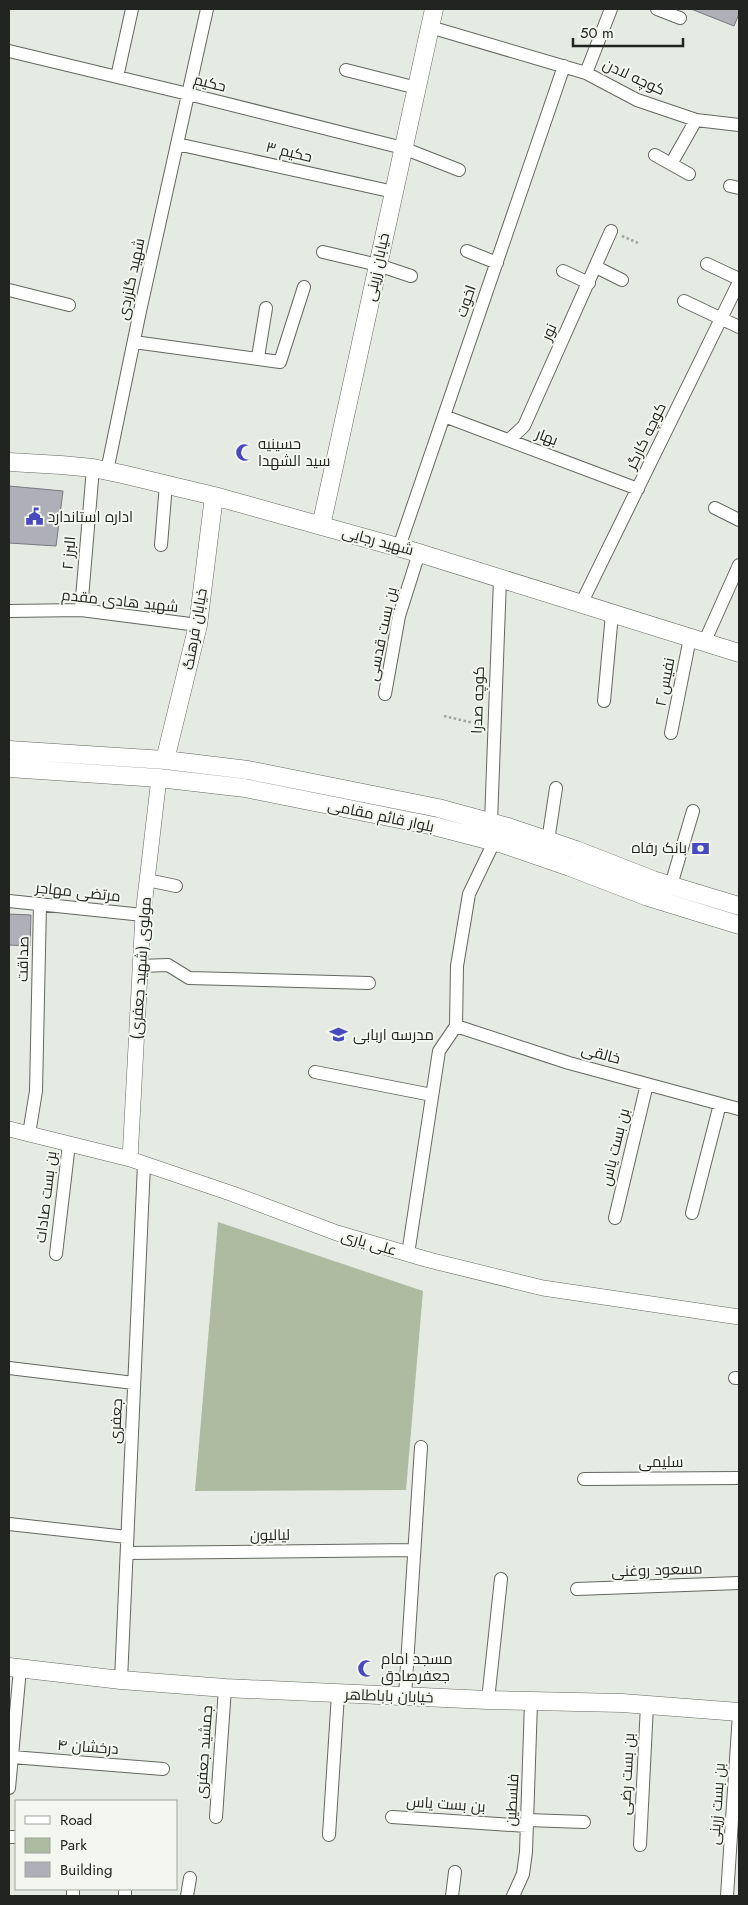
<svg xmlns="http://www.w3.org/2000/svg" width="748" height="1905" font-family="Jost,Cairo,sans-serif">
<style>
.green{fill:#adbba1}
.building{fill:#aeafb7;stroke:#787981}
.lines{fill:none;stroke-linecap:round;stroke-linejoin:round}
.minor-casing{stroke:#646861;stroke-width:14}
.tertiary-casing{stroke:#646861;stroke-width:16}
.secondary-casing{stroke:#646861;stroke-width:19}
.path{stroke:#a1a59e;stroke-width:2.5;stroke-dasharray:2.5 2.5;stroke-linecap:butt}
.minor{stroke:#fff;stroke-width:12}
.tertiary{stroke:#fff;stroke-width:15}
.secondary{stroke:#fff;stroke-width:18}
.labels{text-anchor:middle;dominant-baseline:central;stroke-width:4;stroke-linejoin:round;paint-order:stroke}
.street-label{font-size:15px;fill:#222421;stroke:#f3f7ef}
.poi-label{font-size:15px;fill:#222421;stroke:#f3f7ef;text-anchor:start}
</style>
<rect width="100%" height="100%" fill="#e5eae2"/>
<path class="green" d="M218,1222l205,69 -17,199 -211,1z"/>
<path class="building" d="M691,9h48v5l-5,12z
M9,486l54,5 -7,55 -47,-3z
M9,914l22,1 -1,31 -21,-1z"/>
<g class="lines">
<defs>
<path id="minor" d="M657,9l23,9
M430,27l156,46 51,27 59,20 43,5
M9,51l179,43 215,54 56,22
M346,70l71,18
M586,73l25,-64
M117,77l15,-68
M177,144l217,48
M655,155l34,19
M671,164l25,-44
M730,186l9,2
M467,251l30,12
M323,252l55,13 33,11
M707,264l32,15
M596,267l26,13
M563,271l26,12
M9,290l60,15
M684,301l55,26
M134,342l146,20 24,-75
M258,357l8,-49
M444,416l194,73
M509,440l15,-14 87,-195
M107,471l33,-160 67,-302
M715,508l24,12
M161,545l5,-61
M399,547l165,-481
M581,604l158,-322
M81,610l12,-142
M9,611l72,-1 117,15
M704,643l35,-78
M385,694l14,-78 20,-63
M604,701l8,-87
M671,733l19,-95
M491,822l9,-243
M548,841l8,-53
M147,880l29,6
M671,885l22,-74
M9,901l134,14
M140,966l28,-1 21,13 180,5
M456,1026l113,37 170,46
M315,1072l117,23
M29,1134l7,-43 4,-187
M692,1213l28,-109
M615,1218l32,-134
M56,1254l13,-110
M408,1254l31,-203 17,-25 1,-60 12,-72 25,-52
M9,1368l125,15
M735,1378h4
M584,1479l155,-1
M9,1524l118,13
M127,1553l287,-3
M577,1589l162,-6
M121,1680l23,-516
M405,1696l16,-249
M488,1700l13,-121
M12,1757l151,12
M9,1788l11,-119
M216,1817l9,-129
M392,1817l135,9
M527,1820l57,2
M329,1835l9,-141
M9,1837h7
M640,1845l7,-140
M73,1896v-7
M125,1896v-7
M187,1896l3,-18
M452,1896l3,-24
M513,1896l10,-22 3,-22 5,-150
M727,1896l12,-182"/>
<path id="tertiary" d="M9,1129l121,30 103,35 104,39 92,27 114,28 196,29
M130,1159l13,-244 16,-137"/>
<path id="secondary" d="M9,462l52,3 32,3 29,6 92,22 205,57 320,100
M321,526l113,-517
M9,750l156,10 83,10 190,38 70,19 68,23 77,30 86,26
M165,760l33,-135 16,-129
M9,768l150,10 86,10 189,38 69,18 67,23 78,30 91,28
M9,1667l112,13 104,8 263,12 134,3 117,9"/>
</defs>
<use href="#minor" class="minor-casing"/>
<use href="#tertiary" class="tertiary-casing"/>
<use href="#secondary" class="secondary-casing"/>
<path class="path" d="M622,236l16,7
M444,716l38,9"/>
<use href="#minor" class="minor"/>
<use href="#tertiary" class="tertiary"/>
<use href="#secondary" class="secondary"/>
</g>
<defs>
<symbol id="mosque-bare" viewBox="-9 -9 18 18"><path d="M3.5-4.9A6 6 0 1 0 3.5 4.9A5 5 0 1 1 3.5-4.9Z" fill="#4949bf" stroke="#f3f7ef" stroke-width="2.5" paint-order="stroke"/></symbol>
<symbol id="civic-bare" viewBox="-9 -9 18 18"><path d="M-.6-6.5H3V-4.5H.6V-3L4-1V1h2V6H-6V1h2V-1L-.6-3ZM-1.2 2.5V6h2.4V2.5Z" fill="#4949bf" stroke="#f3f7ef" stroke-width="2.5" paint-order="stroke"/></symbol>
<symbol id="bank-bare" viewBox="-9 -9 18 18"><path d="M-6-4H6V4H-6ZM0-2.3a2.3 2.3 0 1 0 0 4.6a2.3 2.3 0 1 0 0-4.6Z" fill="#4949bf" stroke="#f3f7ef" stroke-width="2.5" paint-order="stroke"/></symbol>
<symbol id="school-bare" viewBox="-9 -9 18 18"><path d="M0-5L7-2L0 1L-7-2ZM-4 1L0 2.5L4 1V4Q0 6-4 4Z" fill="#4949bf" stroke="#f3f7ef" stroke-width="2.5" paint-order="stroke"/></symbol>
</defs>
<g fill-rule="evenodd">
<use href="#mosque-bare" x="232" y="440" width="25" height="25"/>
<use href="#civic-bare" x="22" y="504" width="25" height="25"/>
<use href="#bank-bare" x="688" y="836" width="25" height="25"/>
<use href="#school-bare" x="326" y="1022" width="25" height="25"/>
<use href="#mosque-bare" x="354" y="1656" width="25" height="25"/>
</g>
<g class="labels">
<g class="street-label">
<text transform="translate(634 77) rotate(25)">کوچه لادن</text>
<text transform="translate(210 83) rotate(14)">حکیم</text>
<text transform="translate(289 152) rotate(13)">حکیم ۳</text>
<text transform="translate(377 267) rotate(-78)">خیابان زرینی</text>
<text transform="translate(131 279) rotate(-78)">شهید گلزردی</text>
<text transform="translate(466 301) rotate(-71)">اخوت</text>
<text transform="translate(549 332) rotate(-66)">نور</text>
<text transform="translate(646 436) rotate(-64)">کوچه کارگر</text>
<text transform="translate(547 437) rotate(21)">بهار</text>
<text transform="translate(378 541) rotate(15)">شهید رجایی</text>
<text transform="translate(69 553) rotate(-85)">البرز ۲</text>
<text transform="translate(120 601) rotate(6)">شهید هادی مقدم</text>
<text transform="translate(195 629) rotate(-80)">خیابان فرهنگ</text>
<text transform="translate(382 634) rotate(-78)">بن بست قدسی</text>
<text transform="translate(665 682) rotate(-79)">نفیس ۲</text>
<text transform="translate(478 700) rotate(-88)">کوچه صدرا</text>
<text transform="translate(381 816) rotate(12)">بلوار قائم مقامی</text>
<text transform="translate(78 892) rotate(6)">مرتضی مهاجر</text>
<text transform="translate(23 959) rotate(-89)">صداقت</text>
<text transform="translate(141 968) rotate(-86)">مولوی (شهید جعفری)</text>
<text transform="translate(601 1054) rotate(15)">خالقی</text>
<text transform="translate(615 1147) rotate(-76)">بن بست یاس</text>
<text transform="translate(46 1197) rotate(-83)">بن بست صادات</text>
<text transform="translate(369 1243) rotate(16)">علی یاری</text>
<text transform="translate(116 1421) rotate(-87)">جعفری</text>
<text x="661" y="1462">سلیمی</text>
<text transform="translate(270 1535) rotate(-1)">لیالیون</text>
<text transform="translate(657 1570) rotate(-2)">مسعود روغنی</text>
<text transform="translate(389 1696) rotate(2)">خیابان باباطاهر</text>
<text transform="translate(88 1747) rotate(4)">درخشان ۴</text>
<text transform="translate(204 1752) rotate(-86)">جمشید جعفری</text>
<text transform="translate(627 1774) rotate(-87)">بن بست رضی</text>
<text transform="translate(512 1800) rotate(-87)">فلسطین</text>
<text transform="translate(446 1804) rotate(4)">بن بست یاس</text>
<text transform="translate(717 1804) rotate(-86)">بن بست زرینی</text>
</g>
<g class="poi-label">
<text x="258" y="444">حسینیه<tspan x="258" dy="17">سید الشهدا</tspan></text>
<text x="48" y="517">اداره استاندارد</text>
<text x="687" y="848" text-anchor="end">بانک رفاه</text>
<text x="353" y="1035">مدرسه اربابی</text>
<text x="381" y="1659">مسجد امام<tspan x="381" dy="17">جعفرصادق</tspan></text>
</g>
</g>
<rect width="748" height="1905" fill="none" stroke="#222421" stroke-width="20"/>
<rect x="15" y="1800" width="162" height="90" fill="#f3f7ef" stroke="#9fa39d"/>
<rect x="25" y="1816" width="25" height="8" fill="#ffffff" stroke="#9fa39d"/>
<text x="60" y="1825" font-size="15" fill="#222421">Road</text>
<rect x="25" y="1838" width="25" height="15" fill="#adbba1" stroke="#9fa39d"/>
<text x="60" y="1850" font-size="15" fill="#222421">Park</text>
<rect x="25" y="1862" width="25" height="15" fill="#aeafb7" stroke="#9fa39d"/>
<text x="60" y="1875" font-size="15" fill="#222421">Building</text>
<path d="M573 38v8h110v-8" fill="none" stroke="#222421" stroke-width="2.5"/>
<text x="580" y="38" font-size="15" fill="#222421" stroke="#f3f7ef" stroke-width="4" paint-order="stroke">50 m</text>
</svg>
